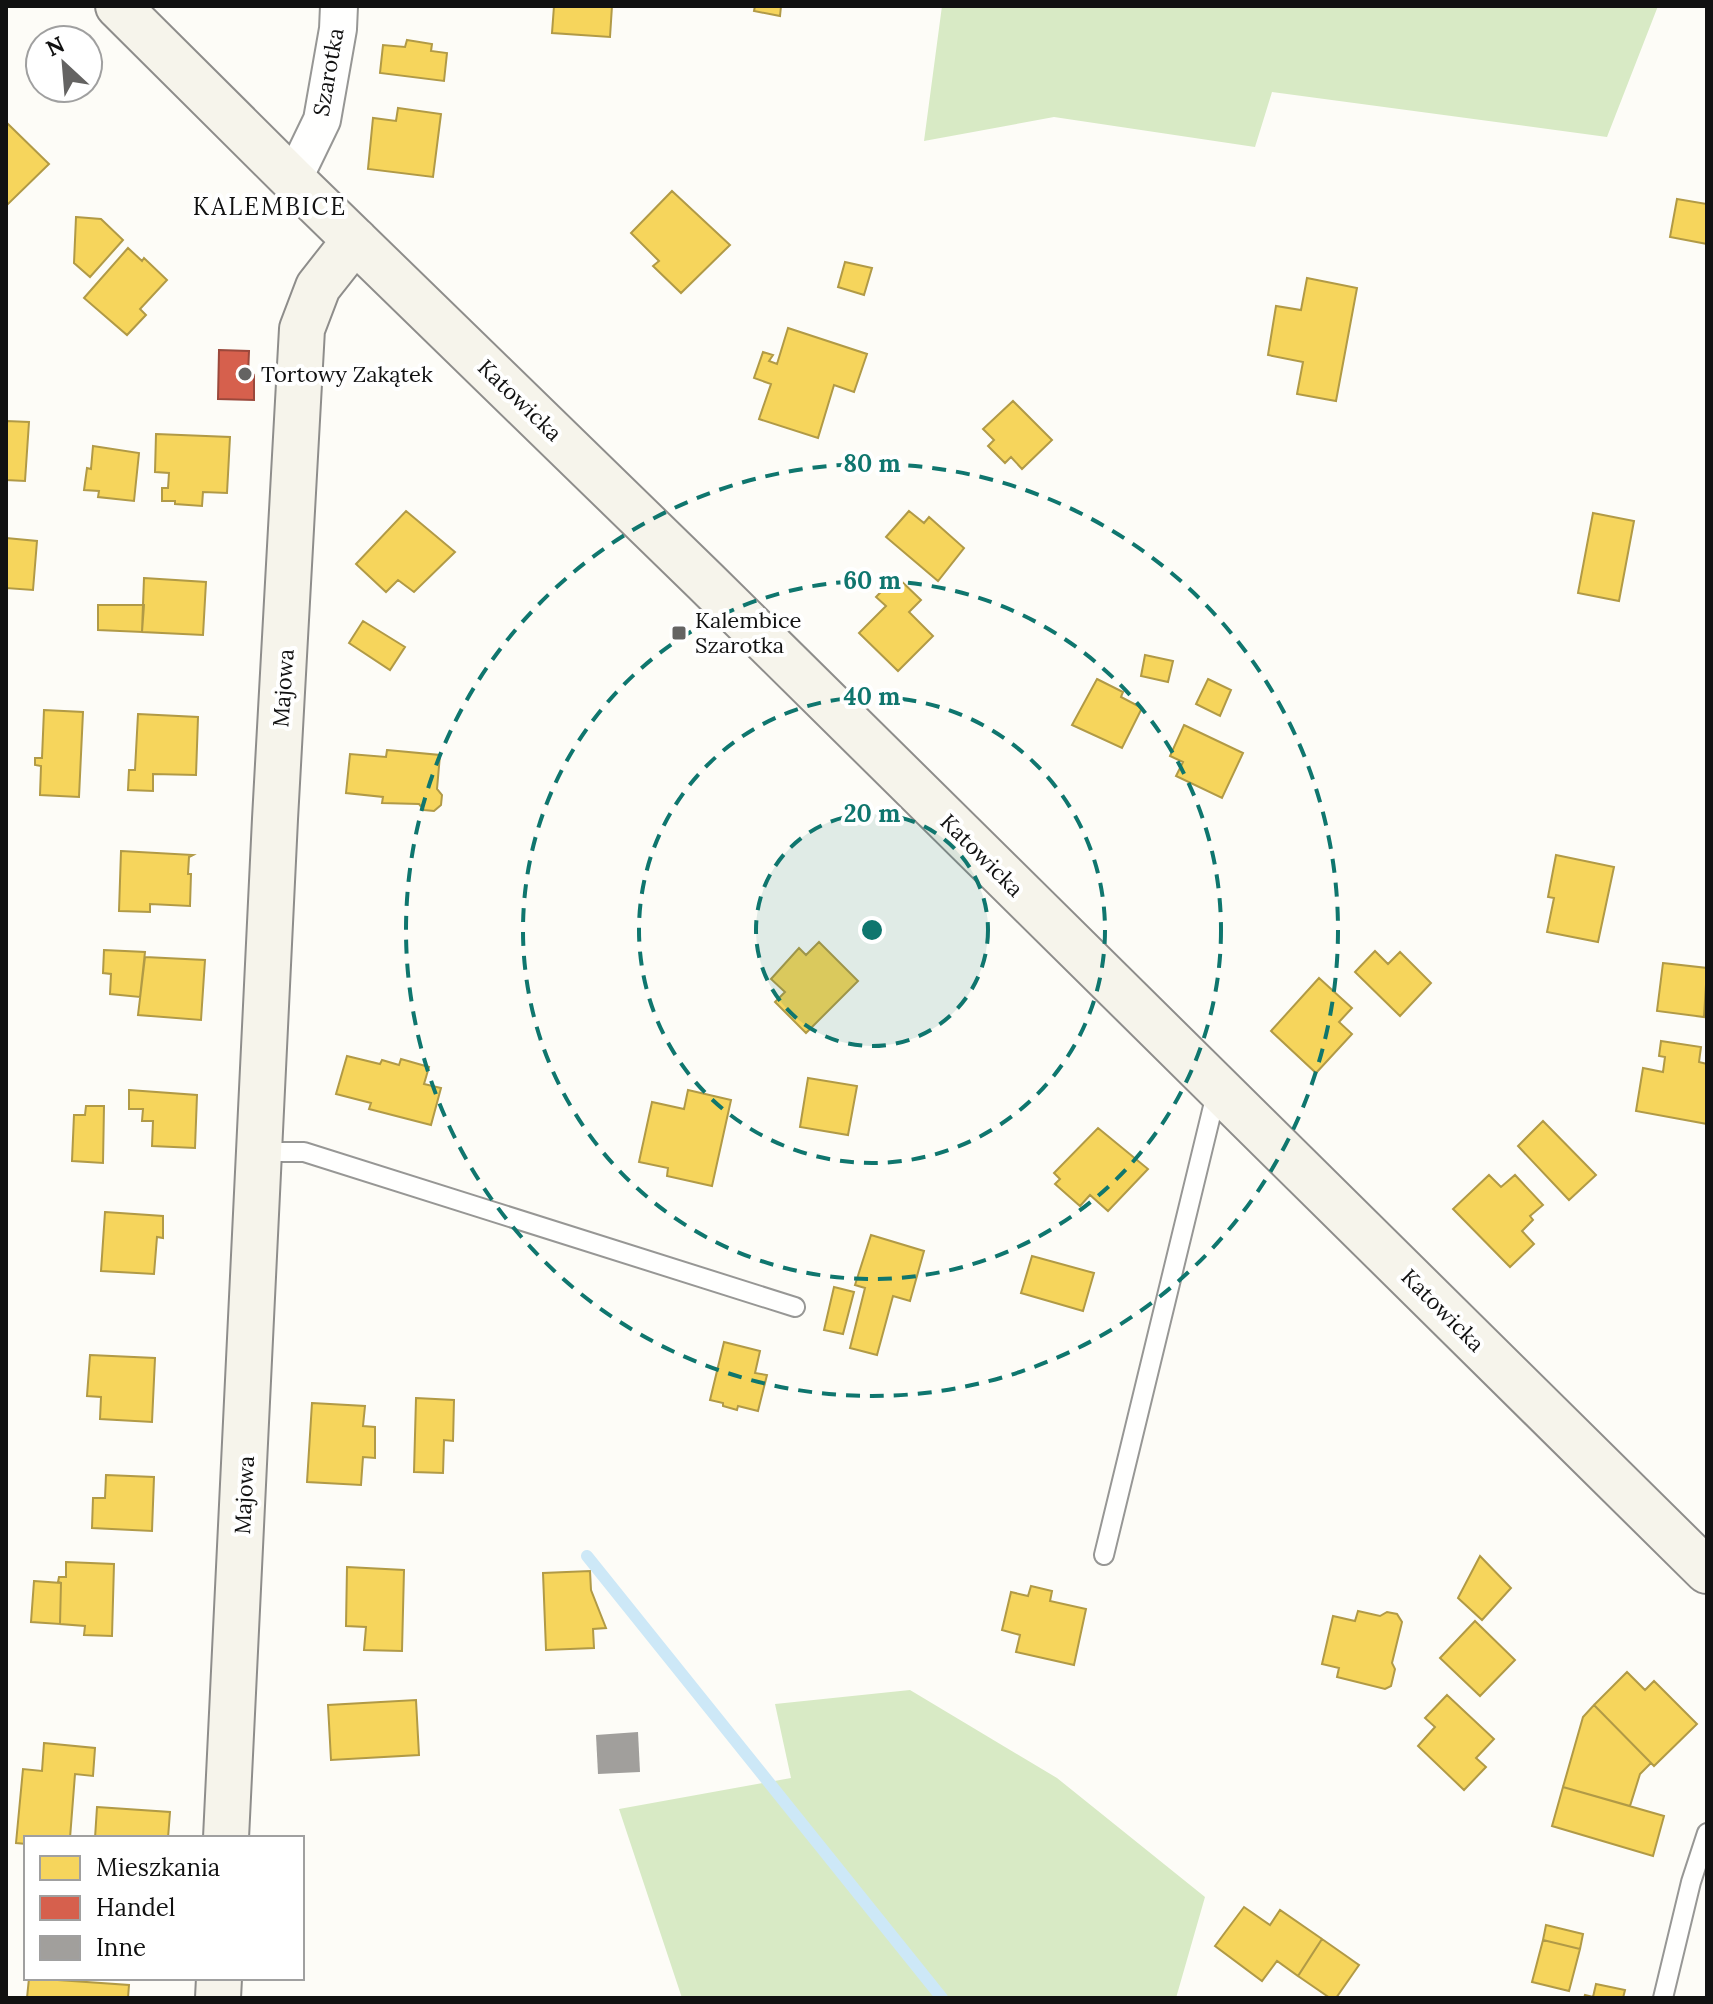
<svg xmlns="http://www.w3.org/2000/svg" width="1713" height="2004" font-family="Lora,serif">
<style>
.forest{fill:#d8eac5}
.homes{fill:#f6d55c;stroke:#b19a46;stroke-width:2}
.shops{fill:#d6604d;stroke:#9b483b;stroke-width:2}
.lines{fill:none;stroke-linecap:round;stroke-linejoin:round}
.stream{stroke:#cde8f7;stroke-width:12}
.building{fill:#a19f9c}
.lane-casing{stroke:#979795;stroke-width:22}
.street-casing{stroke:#979795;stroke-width:40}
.secondary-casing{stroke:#8e8d8b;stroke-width:48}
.lane{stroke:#fffffe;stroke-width:18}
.street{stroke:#fffffe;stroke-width:36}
.secondary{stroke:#f6f4eb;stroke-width:44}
.ring{fill:none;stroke:#0f766e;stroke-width:4;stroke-dasharray:14 10}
.poi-dot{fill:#646362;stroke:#fff;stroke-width:3}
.labels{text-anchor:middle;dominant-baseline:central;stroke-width:8;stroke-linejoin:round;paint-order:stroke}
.street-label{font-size:22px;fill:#111;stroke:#fff}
.poi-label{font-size:22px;fill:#111;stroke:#fff;text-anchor:start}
.neighbourhood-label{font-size:24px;letter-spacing:2px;fill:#111;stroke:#fff}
.centre{fill:#0f766e;stroke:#fff;stroke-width:4}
.ring-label{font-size:24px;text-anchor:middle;font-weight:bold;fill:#0f766e;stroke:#fff;stroke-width:8;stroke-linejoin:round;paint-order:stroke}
</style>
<rect width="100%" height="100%" fill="#fdfcf7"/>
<path class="forest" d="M942,6h716l-51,131 -335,-45 -17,55 -201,-30 -130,24z
M910,1690l147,88 148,119 -29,101h-494l-63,-189 172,-31 -16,-74z"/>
<path class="homes" d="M554,6h58l-2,31 -58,-4z
M755,6h26l-1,10 -26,-5z
M407,40l25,4 -1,7 16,2 -3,28 -64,-8 3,-28 22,2z
M398,108l43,6 -8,63 -65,-8 5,-51 23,3z
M7,123l42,41 -43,42v-82z
M672,191l58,54 -49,48 -28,-27 6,-5 -28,-28z
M1677,199l30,5v40l-37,-7z
M76,217l25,2 22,21 -33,37 -16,-14z
M128,248l14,13 2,-3 23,22 -27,29 6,6 -19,20 -43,-37z
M845,262l27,6 -8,27 -26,-8z
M1307,278l50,10 -21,113 -39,-7 6,-32 -35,-7 8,-49 25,4z
M788,328l79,26 -13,38 -20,-7 -16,53 -59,-19 12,-35 -17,-6 9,-26 10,3 -4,6 8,3z
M1013,401l39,39 -30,29 -11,-12 -6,6 -17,-17 6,-6 -11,-11z
M6,421l23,1 -4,59 -19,-1z
M156,434l74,3 -3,56 -24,-1 -1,14 -27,-2v-3h-13v-13h6l1,-15 -14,-1z
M93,446l46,7 -5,48 -36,-4 1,-6 -15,-1 3,-22 4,1z
M406,511l49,41 -41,40 -16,-12 -12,12 -30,-28z
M909,511l15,12 5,-6 35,31 -26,33 -52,-44z
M1593,513l41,8 -15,80 -41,-8z
M6,538l31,3 -4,49 -27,-2v3z
M896,576l25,24 -12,12 24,24 -35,35 -39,-38 27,-27 -10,-9z
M144,578l62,4 -3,53 -61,-3z
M98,605h46l-2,27 -44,-2z
M363,621l42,26 -15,23 -41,-27z
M1145,655l28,6 -5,21 -27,-6z
M1097,679l26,13 -2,5 21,11 -20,40 -50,-23z
M1208,679l23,11 -11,26 -24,-12z
M44,710l39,2 -4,85 -39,-2 1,-29 -6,-1v-7h7z
M138,714l60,3 -2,58 -43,-1v17l-25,-1 1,-20h6z
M1184,725l59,28 -21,45 -46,-22 7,-14 -13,-6z
M387,750l53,5 -3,34 5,6 -1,10 -7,6 -10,-1 -5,-6 -37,-1 1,-6 -37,-4 4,-39 36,3z
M121,851l72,4 -4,2 -1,17h3l-1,32 -40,-2v8l-31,-1z
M1556,855l58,12 -16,75 -51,-10 7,-34 -6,-1z
M819,942l39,39 -52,52 -31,-31 10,-10 -14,-13 28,-31 7,7z
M104,950l41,2 -5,45 -30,-3 1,-20 -8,-1z
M1375,951l13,13 12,-12 31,31 -31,33 -45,-44z
M145,957l60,3 -4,60 -63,-5z
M1663,963l44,5 -3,49 -47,-6z
M1319,978l33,30 -13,14 13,12 -36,39 -45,-42z
M1661,1041l40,6 -2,15 8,2v60l-71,-13 7,-43 20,4 2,-15 -6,-1z
M347,1056l33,8 2,-4 17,5 2,-6 28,8 -5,17 17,4 -10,37 -62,-16 2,-6 -35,-9z
M808,1078l49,8 -9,49 -48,-8z
M129,1090l68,5 -2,53 -43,-2 1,-25h-11l1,-12h-14z
M688,1090l43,10 -19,86 -45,-10 1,-8 -29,-6 13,-60 32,7z
M86,1106h18l-1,57 -31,-2 2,-46h11z
M1543,1121l53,54 -27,25 -51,-54z
M1098,1128l50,41 -40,42 -18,-16 -10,11 -25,-22 5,-5 -6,-6z
M1489,1175l12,12 14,-12 28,30 -13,11 3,4 -11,11 12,13 -24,23 -57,-58z
M105,1212l58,4v22l-6,-1 -3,37 -53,-3z
M871,1235l53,16 -14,50 -17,-5 -16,59 -27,-7 15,-60 -10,-3z
M1032,1256l62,17 -11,38 -62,-18z
M834,1287l20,5 -11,42 -19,-4z
M724,1342l36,9 -5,22 12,2 -9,36 -20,-5 -1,4 -14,-4v-3l-13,-3z
M90,1355l65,3 -3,64 -52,-3 1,-22 -14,-1z
M416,1398l38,2 -1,41 -9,-1 -1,33 -29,-1z
M312,1403l53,3 -2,20 12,1v31l-12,-1 -2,28 -54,-3z
M106,1475l48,2 -2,54 -60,-3 1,-30h12z
M1480,1556l31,32 -29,32 -24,-22z
M66,1562l48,2 -2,72 -28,-1 1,-9 -25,-2 1,-41 -3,-1 1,-5h7z
M347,1567l57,3 -2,81 -38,-1 2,-23 -20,-1z
M590,1571l1,19 15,38 -13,1 1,19 -48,2 -3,-77z
M34,1581l27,2 -1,41 -29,-2z
M1031,1586l21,5 -2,10 36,8 -12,56 -58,-13 4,-17 -18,-5 9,-38 17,4z
M1358,1611l22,5 7,-4 10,2 5,8 -10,41 3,6 -4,17 -6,3 -48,-12 2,-9 -17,-4 11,-48 22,5z
M1475,1621l40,39 -35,36 -40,-38z
M1627,1672l18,18 9,-9 43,43 -43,42 -60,-61z
M1447,1695l47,44 -18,19 10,9 -22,23 -46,-44 17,-19 -10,-9z
M416,1700l3,55 -88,5 -3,-55z
M1594,1705l57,58 -11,11 -10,32 -67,-19 20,-70z
M44,1743l51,5 -2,28 -18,-2 -5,64h-44v6l-10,-1 7,-74 19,2z
M1563,1787l101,29 -11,40 -101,-30z
M97,1807l73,5 -2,26h-73z
M1244,1907l26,18 10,-15 42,29 -24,37 -21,-15 -15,20 -47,-35z
M1546,1925l37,9 -3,15 -37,-9z
M1322,1939l37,26 -23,33h-6l-32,-22z
M1543,1940l37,9 -11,42 -37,-9z
M29,1978l100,7 -1,13h-101z
M1596,1984l29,6 -2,8h-39l1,-3 8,2z"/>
<path class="shops" d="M219,350l30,1 -1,25 6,-1v25l-36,-1z"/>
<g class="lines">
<path class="stream" d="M587,1556l355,442"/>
</g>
<path class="building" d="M638,1732l2,40 -42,2 -2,-39z"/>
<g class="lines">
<defs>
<path id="lane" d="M261,1152h43l491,155
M1104,1555l113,-465
M1663,1998l28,-116 16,-49"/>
<path id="street" d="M293,180l29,-60 16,-91 1,-23"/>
<path id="secondary" d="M118,6l175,174 412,401 1002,990
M226,1838l49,-1019 27,-490 16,-42 37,-47
M218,1998l1,-20"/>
</defs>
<use href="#lane" class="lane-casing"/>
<use href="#street" class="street-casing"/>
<use href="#secondary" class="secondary-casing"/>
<use href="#lane" class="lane"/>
<use href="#street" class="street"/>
<use href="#secondary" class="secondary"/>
</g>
<circle cx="872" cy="930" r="116" fill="#0f766e" fill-opacity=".12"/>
<g class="ring">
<circle cx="872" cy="930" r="116"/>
<circle cx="872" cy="930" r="233"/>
<circle cx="872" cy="930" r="349"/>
<circle cx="872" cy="930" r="466"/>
</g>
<g class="poi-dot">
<circle cx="245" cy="374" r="8"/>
<rect x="671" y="625" width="16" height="16" rx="4"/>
</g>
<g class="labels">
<g class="street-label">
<text transform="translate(328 72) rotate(-80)">Szarotka</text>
<text transform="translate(520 400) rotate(44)">Katowicka</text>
<text transform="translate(283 688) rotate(-86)">Majowa</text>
<text transform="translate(982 855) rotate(45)">Katowicka</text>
<text transform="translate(1443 1310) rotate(45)">Katowicka</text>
<text transform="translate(244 1495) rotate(-87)">Majowa</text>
</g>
<g class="poi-label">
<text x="261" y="374">Tortowy Zakątek</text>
<text x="695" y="620">Kalembice<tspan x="695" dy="25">Szarotka</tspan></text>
</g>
<g class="neighbourhood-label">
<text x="270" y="206">KALEMBICE</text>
</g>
</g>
<circle cx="872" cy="930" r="12" class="centre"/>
<g class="ring-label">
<text x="872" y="472">80 m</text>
<text x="872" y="589">60 m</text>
<text x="872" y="705">40 m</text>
<text x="872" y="822">20 m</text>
</g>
<rect width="1713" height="2004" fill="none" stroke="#111111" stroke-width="16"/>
<rect x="24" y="1836" width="280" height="144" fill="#ffffff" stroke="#a0a0a0" stroke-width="2"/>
<rect x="40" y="1856" width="40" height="24" fill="#f6d55c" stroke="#a0a0a0" stroke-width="2"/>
<text x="96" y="1876" font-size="24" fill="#111111">Mieszkania</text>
<rect x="40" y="1896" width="40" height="24" fill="#d6604d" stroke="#a0a0a0" stroke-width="2"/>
<text x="96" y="1916" font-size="24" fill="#111111">Handel</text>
<rect x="40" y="1936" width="40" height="24" fill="#a19f9c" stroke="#a0a0a0" stroke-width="2"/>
<text x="96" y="1956" font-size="24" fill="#111111">Inne</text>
<g transform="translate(64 64) rotate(334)"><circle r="38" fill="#ffffff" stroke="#a0a0a0" stroke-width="2"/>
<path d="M0-6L14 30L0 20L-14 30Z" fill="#646362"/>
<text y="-12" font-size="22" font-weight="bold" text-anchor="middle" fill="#111111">N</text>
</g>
</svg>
